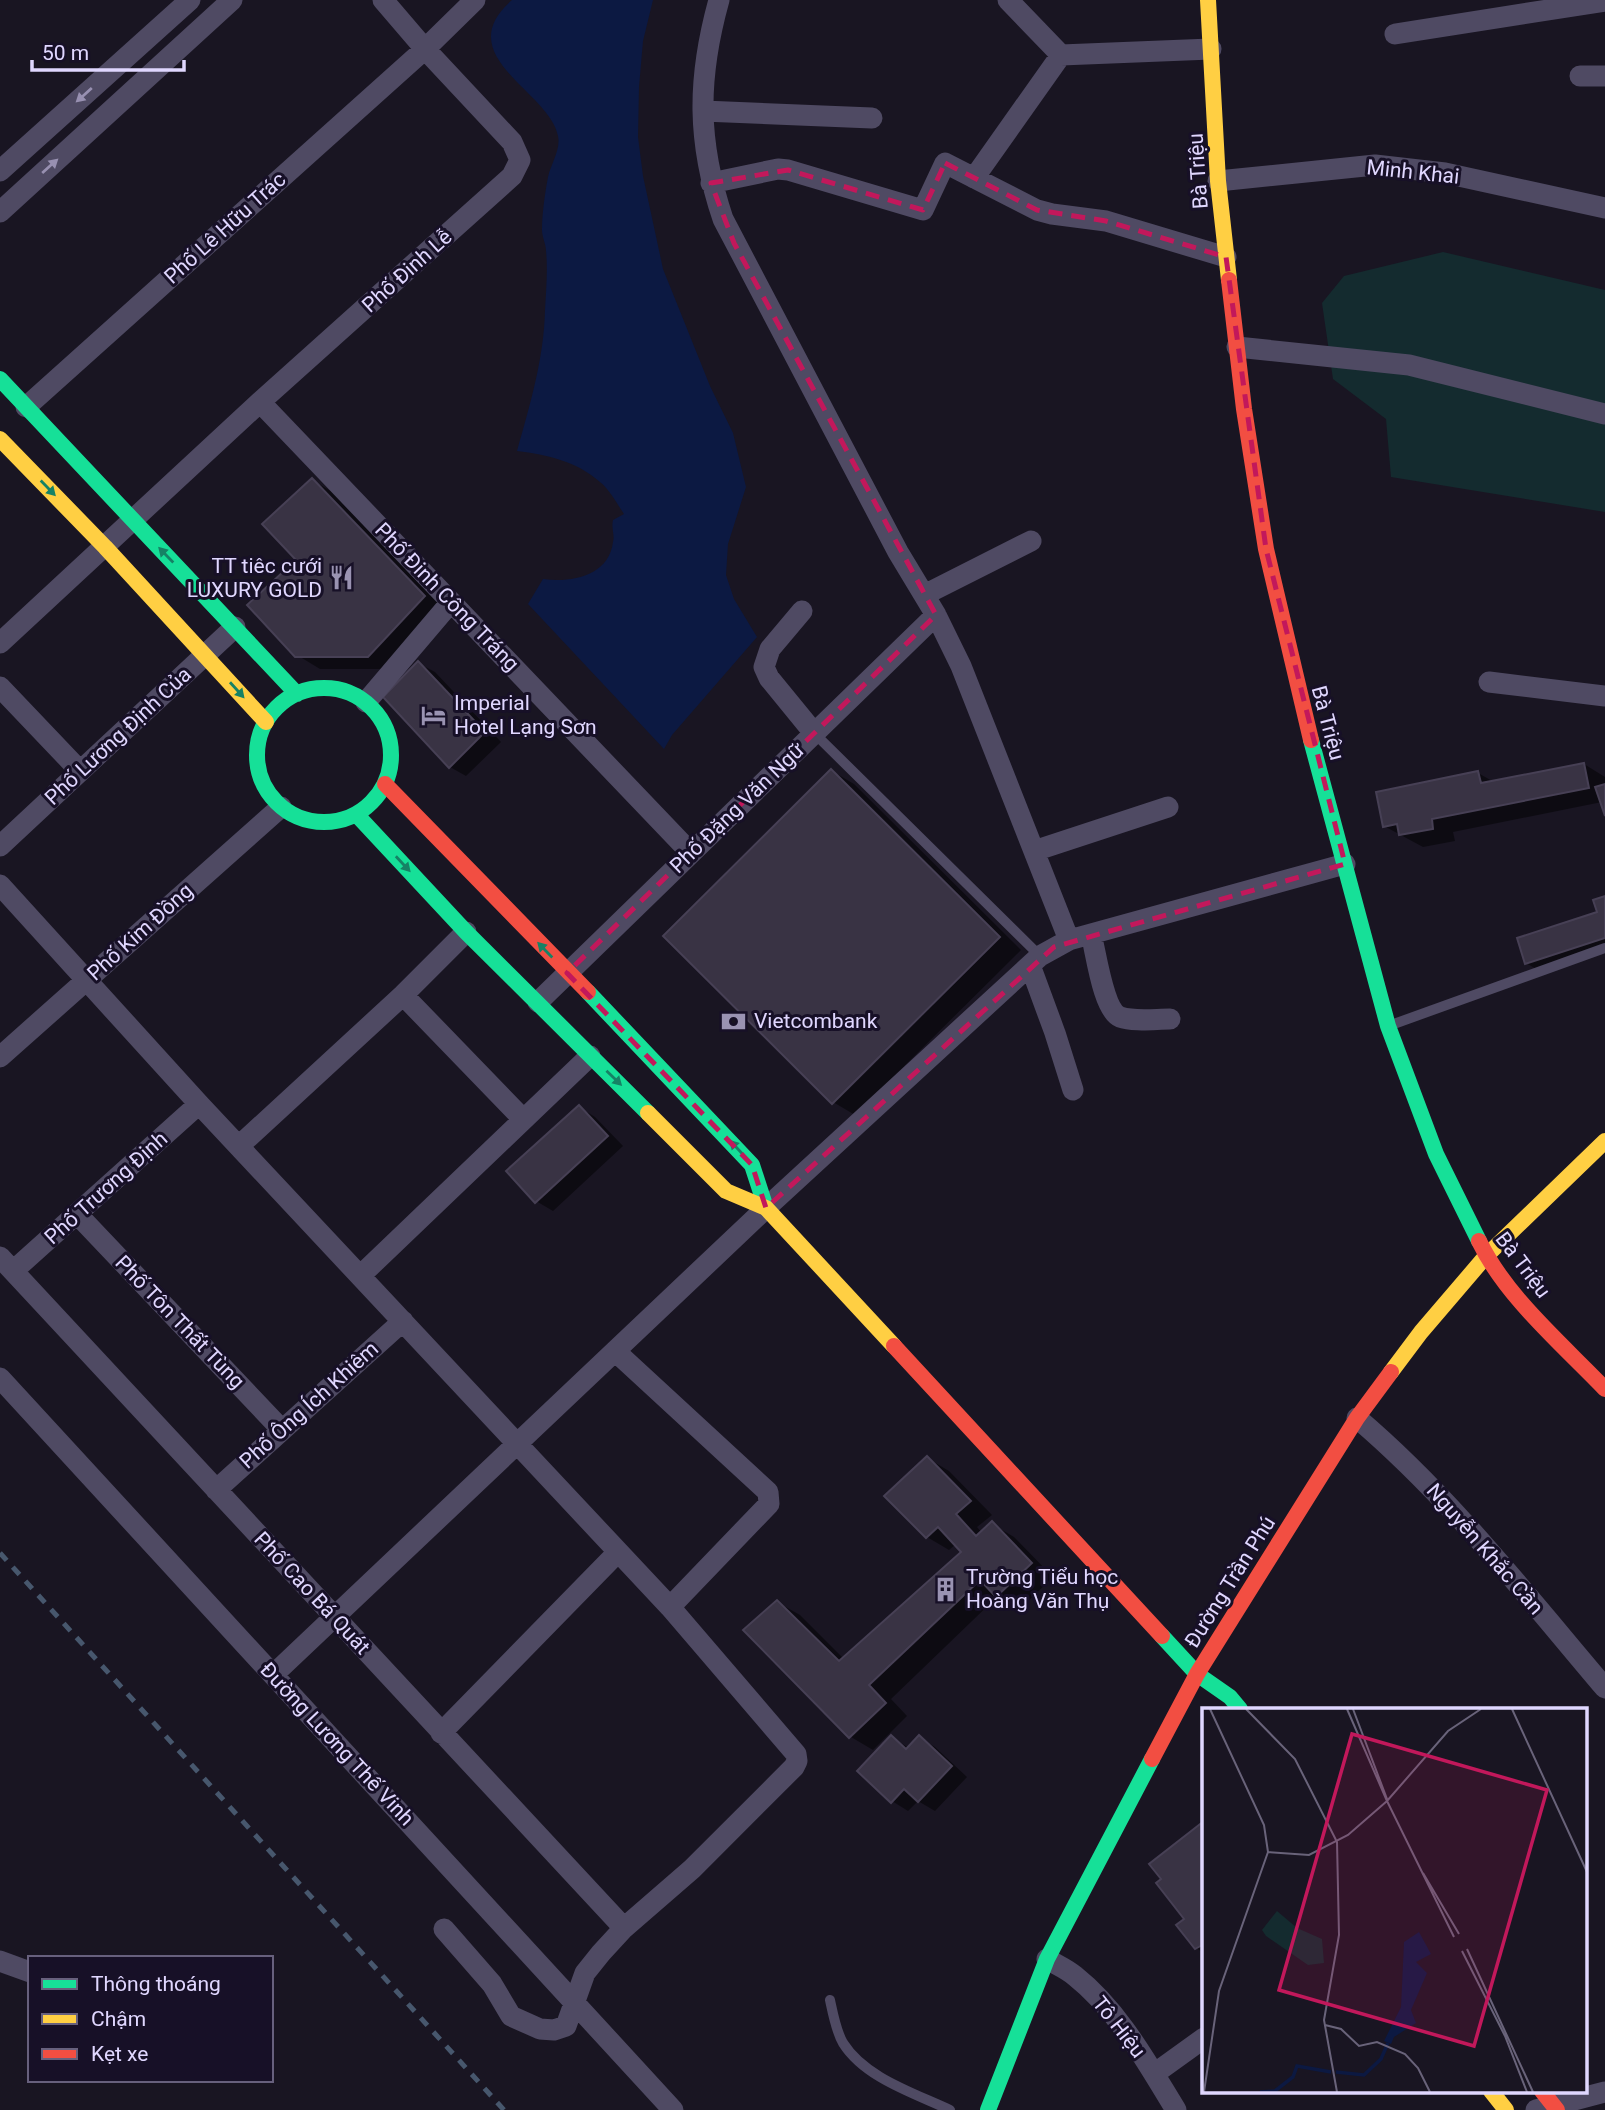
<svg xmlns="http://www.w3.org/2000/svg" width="1605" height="2110" font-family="Roboto,sans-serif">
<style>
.green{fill:#142b2f}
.water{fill:#0c1942}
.shadow{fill:#0007}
.building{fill:#393344;stroke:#474055;stroke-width:2}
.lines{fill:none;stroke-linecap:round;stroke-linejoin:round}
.lane{stroke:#4f4a63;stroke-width:10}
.street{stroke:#4f4a63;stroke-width:21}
.fast{stroke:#16e098;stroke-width:16}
.slow{stroke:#ffcf43;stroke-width:16}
.jam{stroke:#f24e42;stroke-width:16}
.rail{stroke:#47576d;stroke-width:5;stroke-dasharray:10 9;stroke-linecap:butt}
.oneway{fill:#9890b1}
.oneway2{fill:#168265}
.marked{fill:none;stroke:#c2185b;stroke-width:5;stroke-dasharray:14 9;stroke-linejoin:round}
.labels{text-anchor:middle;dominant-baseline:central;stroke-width:6;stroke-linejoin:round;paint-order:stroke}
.street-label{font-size:21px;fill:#e0d7ff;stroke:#171027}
.poi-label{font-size:21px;fill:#e0d7ff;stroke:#171027;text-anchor:start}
.inset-river{fill:none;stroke:#0c1942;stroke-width:3.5}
.inset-road{fill:none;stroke:#69637a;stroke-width:2}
.view{fill:#c2185b;fill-opacity:0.15;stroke:#c2185b;stroke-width:3.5}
.inset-edge{fill:none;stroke:#e0d7ff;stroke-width:3.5}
</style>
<rect width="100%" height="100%" fill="#191522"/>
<path class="green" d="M1443,252l162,38v222l-214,-35 -5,-58 -53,-40 -11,-76 22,-27z"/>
<path class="water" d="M512,0h141l-10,41 -4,46 -1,50 5,39 20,93 47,117 23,47 13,54 -18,57 -2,31 8,24 23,38 -85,98 -8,14 -136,-145 15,-25c28,4 66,-3 70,-37 2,-7 -2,-14 0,-22l11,-6c-7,-10 -14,-24 -24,-32 -24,-21 -52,-27 -83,-31 13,-46 27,-93 28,-141 1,-19 3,-40 1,-59 0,-7 -4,-14 -4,-21 0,-16 3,-37 6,-53 3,-13 13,-28 10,-41 -8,-45 -110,-80 -46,-136z"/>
<path class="shadow" d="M312,480l22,13 112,116 -55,60h-71l-23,-14 2,-94z
M418,663l17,9 66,70 -35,34 -16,-9z
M1584,764l21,13v34l-3,-9 -149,30 2,9 -32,6 -39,-21 94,-53 16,9z
M832,771l22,13 167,166 -166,165 -22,-13z
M1605,897v55l-62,21 -17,-10 73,-50z
M579,1107l16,10 28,29 -70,65 -17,-10z
M927,1458l22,13 43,44 -15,12 5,6 10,-9 22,13 39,40 -33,32 -22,-13 -107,103 16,17 -34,34 -22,-13 -105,-107 31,-28 23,13 44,44 120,-107 -8,-8 -7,6 -22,-13z
M891,1737l18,11 10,-10 16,9 32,30 -32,34 -17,-10 -10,10 -16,-10z
M1204,1823v130l-8,-5 -10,-29 -23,-40 -12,-15z"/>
<path class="building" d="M312,478l113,118 -57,61h-73l-48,-52 49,-45 -34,-36z
M418,661l67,71 -36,36 -66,-71z
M1584,763l5,25 -157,31 1,10 -34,6 -2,-11 -14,3 -7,-35 102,-21 3,12z
M831,769l169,168 -168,167 -169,-168z
M1605,784v32l-10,-29z
M1605,896v42l-80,26 -8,-26 80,-26 -4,-12z
M579,1105l29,31 -73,67 -29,-32z
M927,1456l44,45 -15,13 20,22 16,-15 40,42 -36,34 -16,-17 -111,105 17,18 -37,35 -106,-108 34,-30 62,61 122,-109 -23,-25 -12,11 -42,-42z
M891,1735l15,14 13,-14 33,31 -34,36 -14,-13 -13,14 -34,-32z
M1204,1821v123l-9,5 -19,-24 8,-6 -28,-36 5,-4 -12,-15z"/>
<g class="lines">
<path class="lane" d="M814,733l226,223
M1391,1025l214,-77
M830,2000c3,14 6,31 13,43 22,35 71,50 107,67"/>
<path class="street" d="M719,0c-22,79 -22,142 4,219l175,333 38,63 25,51 108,274
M1008,0l53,55
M1395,34l210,-33
M1580,76h25
M703,111l169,7
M0,171l190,-171
M974,178l87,-123 150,-6
M1218,181l157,-16 70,8 160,35
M711,183l67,-14 10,1 135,40 22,-47 92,47 15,4 54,7 120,36
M0,212l232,-212
M1237,347l172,18 196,49
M260,402l431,451
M26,407l399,-358 50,-49
M924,595l107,-54
M802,611l-32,38 -6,18 5,11 45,55
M0,643l260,-241 252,-226 8,-16 -8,-18 -87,-93 -42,-49
M1489,682l116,14
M0,687l80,84
M366,702l85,-100
M0,846l235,-219
M1034,851l134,-44
M0,885l199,219 471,503 126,147 1,7 -3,6 -102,102 -68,59 -23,25 -16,20 -19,53 -12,4 -14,-1 -29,-13 -19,-32 -48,-55
M1091,934c5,18 12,76 29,83 14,5 35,2 50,2
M1030,965l25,68 18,57
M403,995l120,124
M538,1002l398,-387
M0,1057l281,-250
M239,1146l164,-151 63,-63
M77,1214l205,216
M0,1257l624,671
M13,1271l186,-167
M360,1276l230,-220
M615,1351l153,141 1,12 -99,103
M0,1378l673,732
M1357,1418c93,79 169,177 248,270
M216,1490l187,-169
M273,1675l493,-467 274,-252 29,-16 276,-76
M441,1733l177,-181
M1047,1959c10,6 20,10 28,17 44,35 72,87 101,134
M0,1961l30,11
M1154,2074l50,-36
M1536,2110l69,-18"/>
<path class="fast" d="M0,379l297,315
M257 755a67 67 0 1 1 134 0a67 67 0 1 1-134 0Z
M1311,740l77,286 48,128 43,87
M356,814l110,118 182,181
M588,992l164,173 14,43
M1162,1636l35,38 33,23 10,12
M988,2110l59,-151 105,-200"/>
<path class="slow" d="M1208,0l10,181 11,99
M0,439l105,108 161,175
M648,1113l78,78 40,17 128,138
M1391,1372l30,-40 65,-76 119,-115
M1491,2091l15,19"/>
<path class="jam" d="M1229,280l15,129 22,140 45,191
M385,784l203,208
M1479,1241c27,56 84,104 126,148
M894,1346l268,290
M1152,1759l45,-85 160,-256 34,-46
M1542,2091l15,19"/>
<path class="rail" d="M0,1553l504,557"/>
</g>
<defs><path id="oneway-solid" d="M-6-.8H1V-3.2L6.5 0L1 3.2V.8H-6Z" transform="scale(1.75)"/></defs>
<g class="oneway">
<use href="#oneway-solid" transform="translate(84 95) rotate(138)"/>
<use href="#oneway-solid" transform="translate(50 166) rotate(-42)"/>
</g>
<g class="oneway2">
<use href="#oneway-solid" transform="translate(48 488) rotate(46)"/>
<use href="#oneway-solid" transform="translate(166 555) rotate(-134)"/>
<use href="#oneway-solid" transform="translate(237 690) rotate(48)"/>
<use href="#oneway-solid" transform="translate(403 864) rotate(47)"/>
<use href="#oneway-solid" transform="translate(545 950) rotate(-134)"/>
<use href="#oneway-solid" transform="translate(614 1078) rotate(44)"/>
<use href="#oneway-solid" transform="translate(737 1148) rotate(-133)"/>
</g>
<path class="marked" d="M945,163l92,47 69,11 120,36 40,292 79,315 -291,83 -288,261 -14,-43 -185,-192 369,-358 -202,-372 -23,-60 77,-13 135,40z"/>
<defs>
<symbol id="restaurant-bare" viewBox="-9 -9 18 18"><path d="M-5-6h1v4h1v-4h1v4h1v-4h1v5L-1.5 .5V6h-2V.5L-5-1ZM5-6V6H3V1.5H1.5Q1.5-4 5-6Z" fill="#9a93b2" stroke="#171027" stroke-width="2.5" paint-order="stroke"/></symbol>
<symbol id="hotel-bare" viewBox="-9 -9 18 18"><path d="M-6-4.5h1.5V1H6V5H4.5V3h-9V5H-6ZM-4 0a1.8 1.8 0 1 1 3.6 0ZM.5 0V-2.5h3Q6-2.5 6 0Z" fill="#9a93b2" stroke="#171027" stroke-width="2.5" paint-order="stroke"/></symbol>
<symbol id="bank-bare" viewBox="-9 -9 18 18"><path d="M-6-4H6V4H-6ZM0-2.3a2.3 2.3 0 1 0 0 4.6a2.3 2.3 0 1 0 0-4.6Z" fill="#9a93b2" stroke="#171027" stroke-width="2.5" paint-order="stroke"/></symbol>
<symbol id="building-bare" viewBox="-9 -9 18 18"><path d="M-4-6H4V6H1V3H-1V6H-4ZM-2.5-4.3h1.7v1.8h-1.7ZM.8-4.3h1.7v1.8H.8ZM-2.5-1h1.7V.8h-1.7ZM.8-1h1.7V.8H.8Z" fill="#9a93b2" stroke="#171027" stroke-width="2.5" paint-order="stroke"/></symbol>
</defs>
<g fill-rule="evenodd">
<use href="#restaurant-bare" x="324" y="560" width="35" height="35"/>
<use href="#hotel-bare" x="416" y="698" width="35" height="35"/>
<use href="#bank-bare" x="716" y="1004" width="35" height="35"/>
<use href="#building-bare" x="928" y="1572" width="35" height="35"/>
</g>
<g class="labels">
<g class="street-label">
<text transform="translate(1198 171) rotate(-94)">Bà Triệu</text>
<text transform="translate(1413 172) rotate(6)">Minh Khai</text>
<text transform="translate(225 228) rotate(-42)">Phố Lê Hữu Trác</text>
<text transform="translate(407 271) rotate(-42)">Phố Đinh Lễ</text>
<text transform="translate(447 597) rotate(46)">Phố Đinh Công Tráng</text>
<text transform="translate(1328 723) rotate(75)">Bà Triệu</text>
<text transform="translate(118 736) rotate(-43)">Phố Lương Định Của</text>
<text transform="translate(737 808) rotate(-44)">Phố Đặng Văn Ngữ</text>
<text transform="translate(140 932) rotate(-42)">Phố Kim Đồng</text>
<text transform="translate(106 1188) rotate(-42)">Phố Trương Định</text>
<text transform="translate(1523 1265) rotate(53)">Bà Triệu</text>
<text transform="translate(180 1322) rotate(46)">Phố Tôn Thất Tùng</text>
<text transform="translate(309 1405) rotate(-42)">Phố Ông Ích Khiêm</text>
<text transform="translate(1485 1549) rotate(49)">Nguyễn Khắc Cần</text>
<text transform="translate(1230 1582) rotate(-58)">Đường Trần Phú</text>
<text transform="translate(312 1593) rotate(47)">Phố Cao Bá Quát</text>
<text transform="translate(337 1744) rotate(47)">Đường Lương Thế Vinh</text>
<text transform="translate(1119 2027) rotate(52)">Tô Hiệu</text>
</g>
<g class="poi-label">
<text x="322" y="566" text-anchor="end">TT tiêc cưới<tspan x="322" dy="24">LUXURY GOLD</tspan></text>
<text x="454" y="703">Imperial<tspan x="454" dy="24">Hotel Lạng Sơn</tspan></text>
<text x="754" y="1021">Vietcombank</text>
<text x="966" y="1577">Trường Tiểu học<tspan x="966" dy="24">Hoàng Văn Thụ</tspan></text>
</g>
</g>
<g transform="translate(1202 1708)">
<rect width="385" height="385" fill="#191522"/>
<path d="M75,203l20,17 25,11 2,24 -16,2 -42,-29 -4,-6z" fill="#142b2f"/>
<path d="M217,224l12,22 -15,8 11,11 -16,37 5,13 -22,14 -3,7 -7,-3 17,-34 3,-65z" fill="#0c1942"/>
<path class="inset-river" d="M134,364l28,3 17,-16 7,-16M58,384l15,-1 18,-14 4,-11 34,6"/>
<path class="inset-road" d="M44,1l49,50 42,83 2,93 -15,85 13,72M145,1l40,92M151,1l34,90M310,1l75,163M185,93l67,136M66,144l41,3 39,-20 39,-34 61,-70 33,-22M221,165l36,61M265,241l66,143M260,243l43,85 22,56M123,317l16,4 18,17 18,-4 28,12 13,14 12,24M2,384l15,-101 49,-139 -4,-27 -54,-116"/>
<path class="view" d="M150,26l195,56 -73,256 -195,-56z"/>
<rect width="385" height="385" class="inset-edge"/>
</g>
<rect x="28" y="1956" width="245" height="126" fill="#171027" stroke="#67607d" stroke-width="2"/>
<rect x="42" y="1979" width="35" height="10" fill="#16e098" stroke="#67607d" stroke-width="2"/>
<text x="91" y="1991" font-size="21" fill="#e0d7ff">Thông thoáng</text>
<rect x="42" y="2014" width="35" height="10" fill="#ffcf43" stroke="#67607d" stroke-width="2"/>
<text x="91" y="2026" font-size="21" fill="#e0d7ff">Chậm</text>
<rect x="42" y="2049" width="35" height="10" fill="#f24e42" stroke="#67607d" stroke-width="2"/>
<text x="91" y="2061" font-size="21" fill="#e0d7ff">Kẹt xe</text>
<path d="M32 60v10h152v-10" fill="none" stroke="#e0d7ff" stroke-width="3.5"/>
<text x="42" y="60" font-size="21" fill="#e0d7ff" stroke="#171027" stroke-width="5" paint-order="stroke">50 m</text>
</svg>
